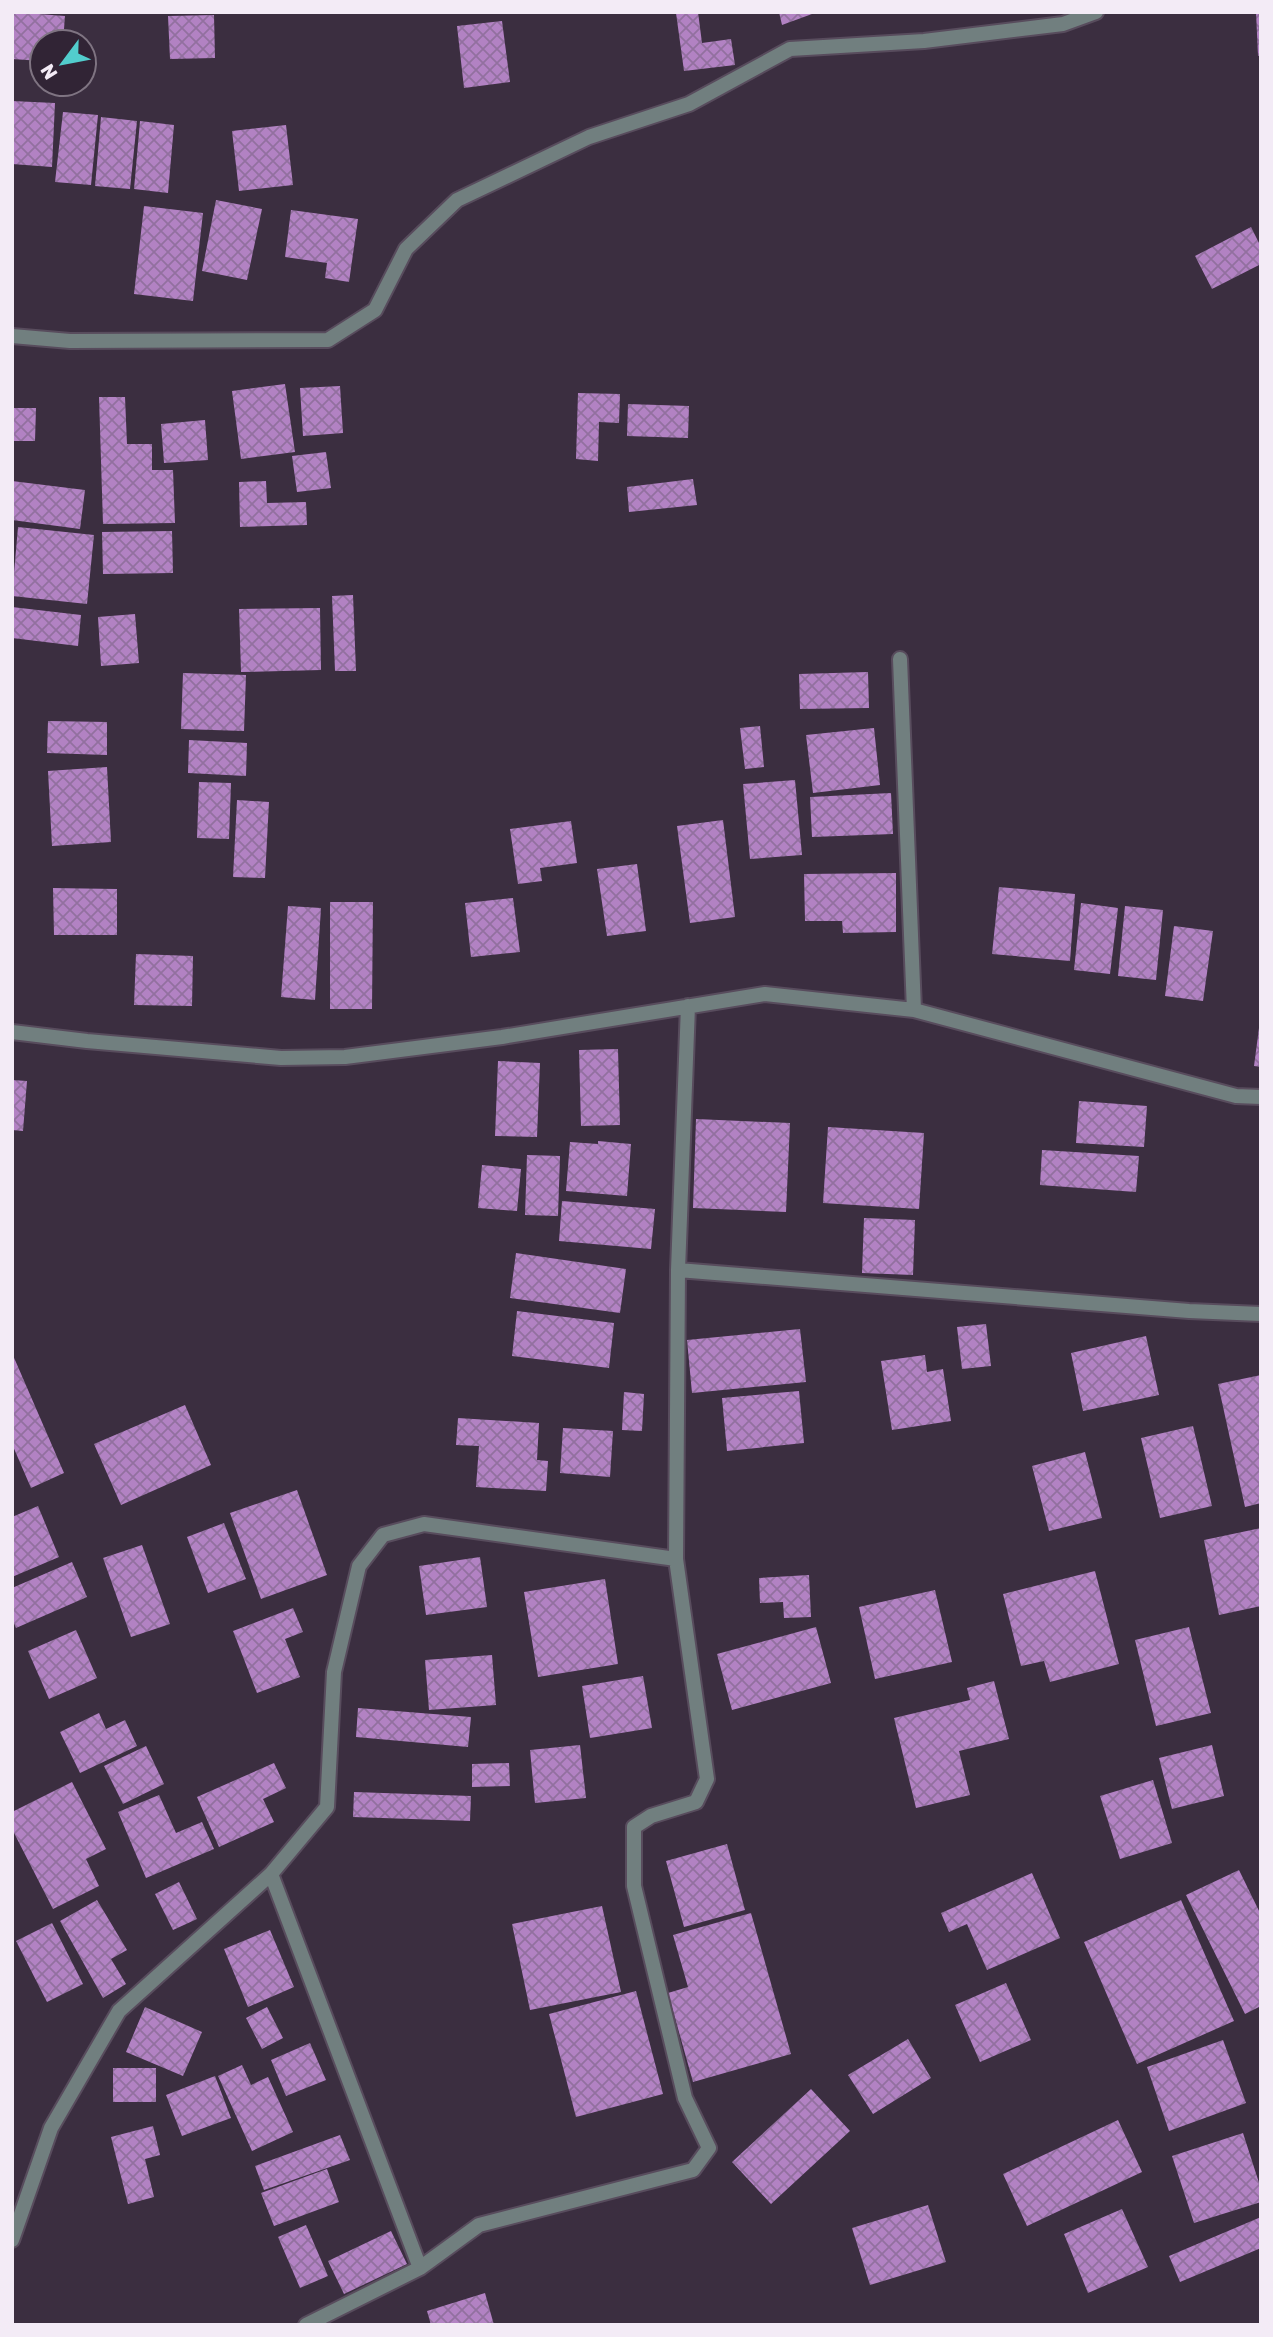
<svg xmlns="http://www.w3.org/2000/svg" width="1273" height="2337" font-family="Rubik,sans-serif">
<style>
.building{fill:url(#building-cross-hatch)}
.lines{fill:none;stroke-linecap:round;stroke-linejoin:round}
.street-casing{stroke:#584c5d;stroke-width:18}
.street{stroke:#717f7f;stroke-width:14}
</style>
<defs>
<pattern id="building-cross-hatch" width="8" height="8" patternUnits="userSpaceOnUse" patternTransform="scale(1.75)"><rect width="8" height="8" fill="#b282c3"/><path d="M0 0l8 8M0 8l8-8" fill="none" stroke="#92709f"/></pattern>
</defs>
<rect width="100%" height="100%" fill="#3b2e40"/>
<path class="building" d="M12,12l53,4 -2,26h-21v19l-30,-2z
M698,12l4,31 29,-4 4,26 -51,6 -8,-58z
M779,12h33v2l-30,11z
M1256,12h5v43l-3,1z
M214,15l1,43 -45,1 -2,-43z
M502,21l8,61 -46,6 -7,-62z
M12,101l43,2 -3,64 -40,-3z
M63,112l35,3 -7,70 -36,-3z
M101,117l36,4 -7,68 -35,-3z
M140,121l34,4 -6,68 -34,-4z
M286,125l7,60 -54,6 -7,-60z
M216,200l46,9 -15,71 -45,-9z
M144,206l59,7 -10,88 -59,-7z
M291,210l67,9 -9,63 -24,-4 2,-15 -42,-6z
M1251,227l10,20v17l-49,25 -17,-33z
M285,384l10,68 -54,7 -9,-68z
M340,386l3,47 -40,3 -3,-48z
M578,393l42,1 -1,29 -20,-1 -1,39 -22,-2z
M99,397h26l2,47h25v26h21l2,53 -72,1z
M628,404l61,2 -1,32 -61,-2z
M12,408h24l-1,33h-23z
M205,420l3,40 -44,3 -3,-39z
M326,452l5,36 -34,4 -5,-36z
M693,479l4,26 -68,7 -2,-25z
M12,481l73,9 -5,39 -68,-9z
M266,481l1,22 39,-1 1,23 -67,2 -1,-45z
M18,527l76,8 -7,69 -75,-8z
M172,531l1,42 -70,1 -1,-42z
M353,595l3,76h-21l-3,-75z
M12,607l69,8 -3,31 -66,-8z
M320,608l1,62 -80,2 -2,-63z
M135,614l4,49 -38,3 -3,-49z
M868,672l1,36 -69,1 -1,-35z
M183,673l63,2 -2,56 -63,-2z
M48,721l59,1v33l-60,-2z
M760,726l4,41 -19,2 -5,-41z
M874,728l6,57 -67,8 -7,-58z
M189,740l58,3 -1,33 -58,-3z
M107,767l4,75 -59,4 -4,-75z
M795,780l7,75 -52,4 -7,-75z
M199,782l32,1 -2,56 -32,-1z
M891,793l2,41 -81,3 -2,-40z
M237,800l32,2 -4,76 -32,-1z
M723,820l12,97 -45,6 -13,-97z
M571,821l6,42 -37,5 2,13 -24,3 -8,-55z
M637,864l9,67 -39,5 -10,-67z
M896,873v59l-53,1 -1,-12h-37l-1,-47z
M999,887l76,7 -5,67 -78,-7z
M53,888l64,1v46h-63z
M513,898l7,54 -49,5 -6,-54z
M330,902h43l-1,107h-42z
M1081,903l37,5 -8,66 -36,-4z
M288,906l33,2 -6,92 -34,-3z
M1125,906l38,4 -7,70 -38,-4z
M1174,926l39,5 -10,70 -38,-5z
M136,954l57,2 -1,50 -58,-1z
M1259,1028h2v39l-7,-1z
M618,1049l2,76 -39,1 -2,-76z
M498,1061l42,2 -3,74 -42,-1z
M12,1080l15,1 -4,50 -11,-1z
M1079,1101l68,5 -3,41 -68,-4z
M696,1119l94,4 -4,89 -93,-4z
M828,1127l96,6 -5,76 -96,-6z
M598,1141l33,3 -4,52 -61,-5 4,-49 28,2z
M1042,1150l97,6 -3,36 -96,-7z
M527,1155l33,1 -2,60 -33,-1z
M482,1165l39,4 -4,42 -39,-3z
M562,1201l93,8 -4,40 -92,-8z
M864,1218l51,2 -2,55 -51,-2z
M516,1253l110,16 -6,44 -110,-15z
M517,1311l97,12 -5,45 -97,-12z
M986,1324l5,42 -29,3 -5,-42z
M800,1329l6,53 -114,11 -5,-53z
M1146,1336l13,59 -76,16 -12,-58z
M12,1353l52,120 -33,15 -19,-44z
M925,1355l2,17 16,-3 8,52 -59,9 -11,-69z
M1261,1375v128l-16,4 -27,-123z
M799,1391l5,52 -77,8 -5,-53z
M624,1392l20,2 -2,37 -20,-1z
M185,1405l26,60 -90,40 -27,-61z
M458,1418l81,5 -2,37 11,1 -2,30 -70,-4 3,-41 -23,-1z
M1193,1426l19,80 -52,12 -19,-80z
M563,1428l50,3 -3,46 -50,-4z
M1085,1452l17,66 -53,13 -17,-65z
M297,1490l30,85 -66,24 -31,-86z
M38,1506l21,51 -47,20v-60z
M224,1523l22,56 -38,14 -21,-56z
M1261,1528v78l-42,9 -15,-75z
M142,1545l28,79 -39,13 -28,-79z
M480,1557l7,50 -61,8 -7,-49z
M72,1562l15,35 -71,31 -4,-9v-31z
M1095,1571l24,93 -69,18 -6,-21 -23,5 -18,-72z
M809,1575l2,42 -27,1 -1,-16 -23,1 -1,-25z
M605,1579l13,85 -80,13 -14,-85z
M935,1590l17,72 -77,17 -16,-72z
M293,1608l10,24 -18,7 15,38 -43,16 -24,-62z
M816,1627l15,56 -99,27 -15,-56z
M1189,1627l22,86 -55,13 -21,-86z
M76,1630l21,48 -48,21 -21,-48z
M492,1655l4,50 -67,5 -4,-50z
M643,1676l9,52 -62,10 -8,-52z
M994,1681l15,58 -50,12 11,44 -54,13 -22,-90 76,-18 -3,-12z
M358,1708l113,9 -3,30 -112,-10z
M99,1713l7,16 19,-9 12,26 -57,27 -20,-41z
M580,1745l6,53 -51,5 -5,-53z
M1212,1745l12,51 -52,13 -13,-51z
M146,1746l18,38 -41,20 -19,-38z
M274,1763l12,25 -23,11 11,23 -55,25 -22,-50z
M509,1763l1,23 -38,1v-23z
M1153,1780l19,63 -52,16 -20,-63z
M72,1782l34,67 -20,10 13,27 -46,23 -41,-80v-17z
M354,1792l117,4 -1,25 -117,-4z
M159,1795l17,38 26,-11 12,27 -68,29 -28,-66z
M727,1844l18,66 -61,17 -18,-66z
M1239,1870l22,45v91l-16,8 -59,-119z
M1032,1873l28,65 -73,32 -20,-46 -18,8 -8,-19z
M179,1882l18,37 -24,11 -18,-36z
M97,1900l30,50 -16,9 15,25 -23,14 -43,-77z
M1181,1900l53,121 -97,43 -53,-122z
M602,1906l19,86 -91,18 -18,-86z
M751,1913l40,141 -98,28 -25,-89 20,-6 -15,-52z
M52,1923l31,61 -36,18 -31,-61z
M270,1930l24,57 -46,20 -24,-58z
M1006,1983l25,57 -51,22 -25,-57z
M636,1991l27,103 -87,23 -27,-103z
M145,2007l57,25 -19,44 -57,-24z
M267,2007l16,31 -21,11 -16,-31z
M908,2039l23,39 -58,36 -25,-39z
M1223,2040l23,63 -77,28 -22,-64z
M310,2043l16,37 -40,16 -15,-36z
M242,2065l9,20 17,-8 25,55 -41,19 -34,-75z
M113,2068h43v34h-43z
M215,2076l16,42 -49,18 -16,-41z
M811,2089l39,42 -79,73 -39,-42z
M1118,2120l24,52 -115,54 -24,-52z
M153,2126l7,29 -15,4 9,38 -26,7 -17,-67z
M1243,2133l18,56v13l-67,21 -22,-67z
M340,2135l10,25 -86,30 -9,-24z
M327,2169l12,33 -65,24 -13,-33z
M928,2205l18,57 -76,23 -18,-57z
M1122,2209l26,58 -60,26 -24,-59z
M1261,2217v31l-81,34 -11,-26z
M306,2225l22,51 -28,12 -22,-51z
M391,2231l16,33 -63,30 -16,-33z
M485,2293l9,32h-63l-4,-14z"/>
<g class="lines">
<defs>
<path id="street" d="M12,336l58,5 258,-1 47,-30 31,-61 51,-49 132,-63 100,-33 101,-55 134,-8 139,-17 33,-12
M900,659l14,351
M12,1032l75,9 194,17 64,-1 157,-20 263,-43 149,16 322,86 25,1
M678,1270l511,41 72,3
M271,1874l149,394
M12,2240l39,-112 68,-117 152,-137 56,-67 7,-135 25,-106 24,-31 41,-11 252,35
M306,2325l114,-57 59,-43 214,-55 16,-22 -24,-50 -51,-212v-59l17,-11 45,-14 11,-23 -31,-220 2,-289 10,-264"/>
</defs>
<use href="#street" class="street-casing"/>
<use href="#street" class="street"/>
</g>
<rect width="1273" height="2337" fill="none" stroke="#f3ebf6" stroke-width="28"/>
<g transform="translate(63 63) rotate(238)"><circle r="33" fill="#312435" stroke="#7f7482" stroke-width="2"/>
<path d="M0-5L12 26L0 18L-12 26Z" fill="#52cdcd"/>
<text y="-10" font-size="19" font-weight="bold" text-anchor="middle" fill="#f3ebf6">N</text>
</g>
</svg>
